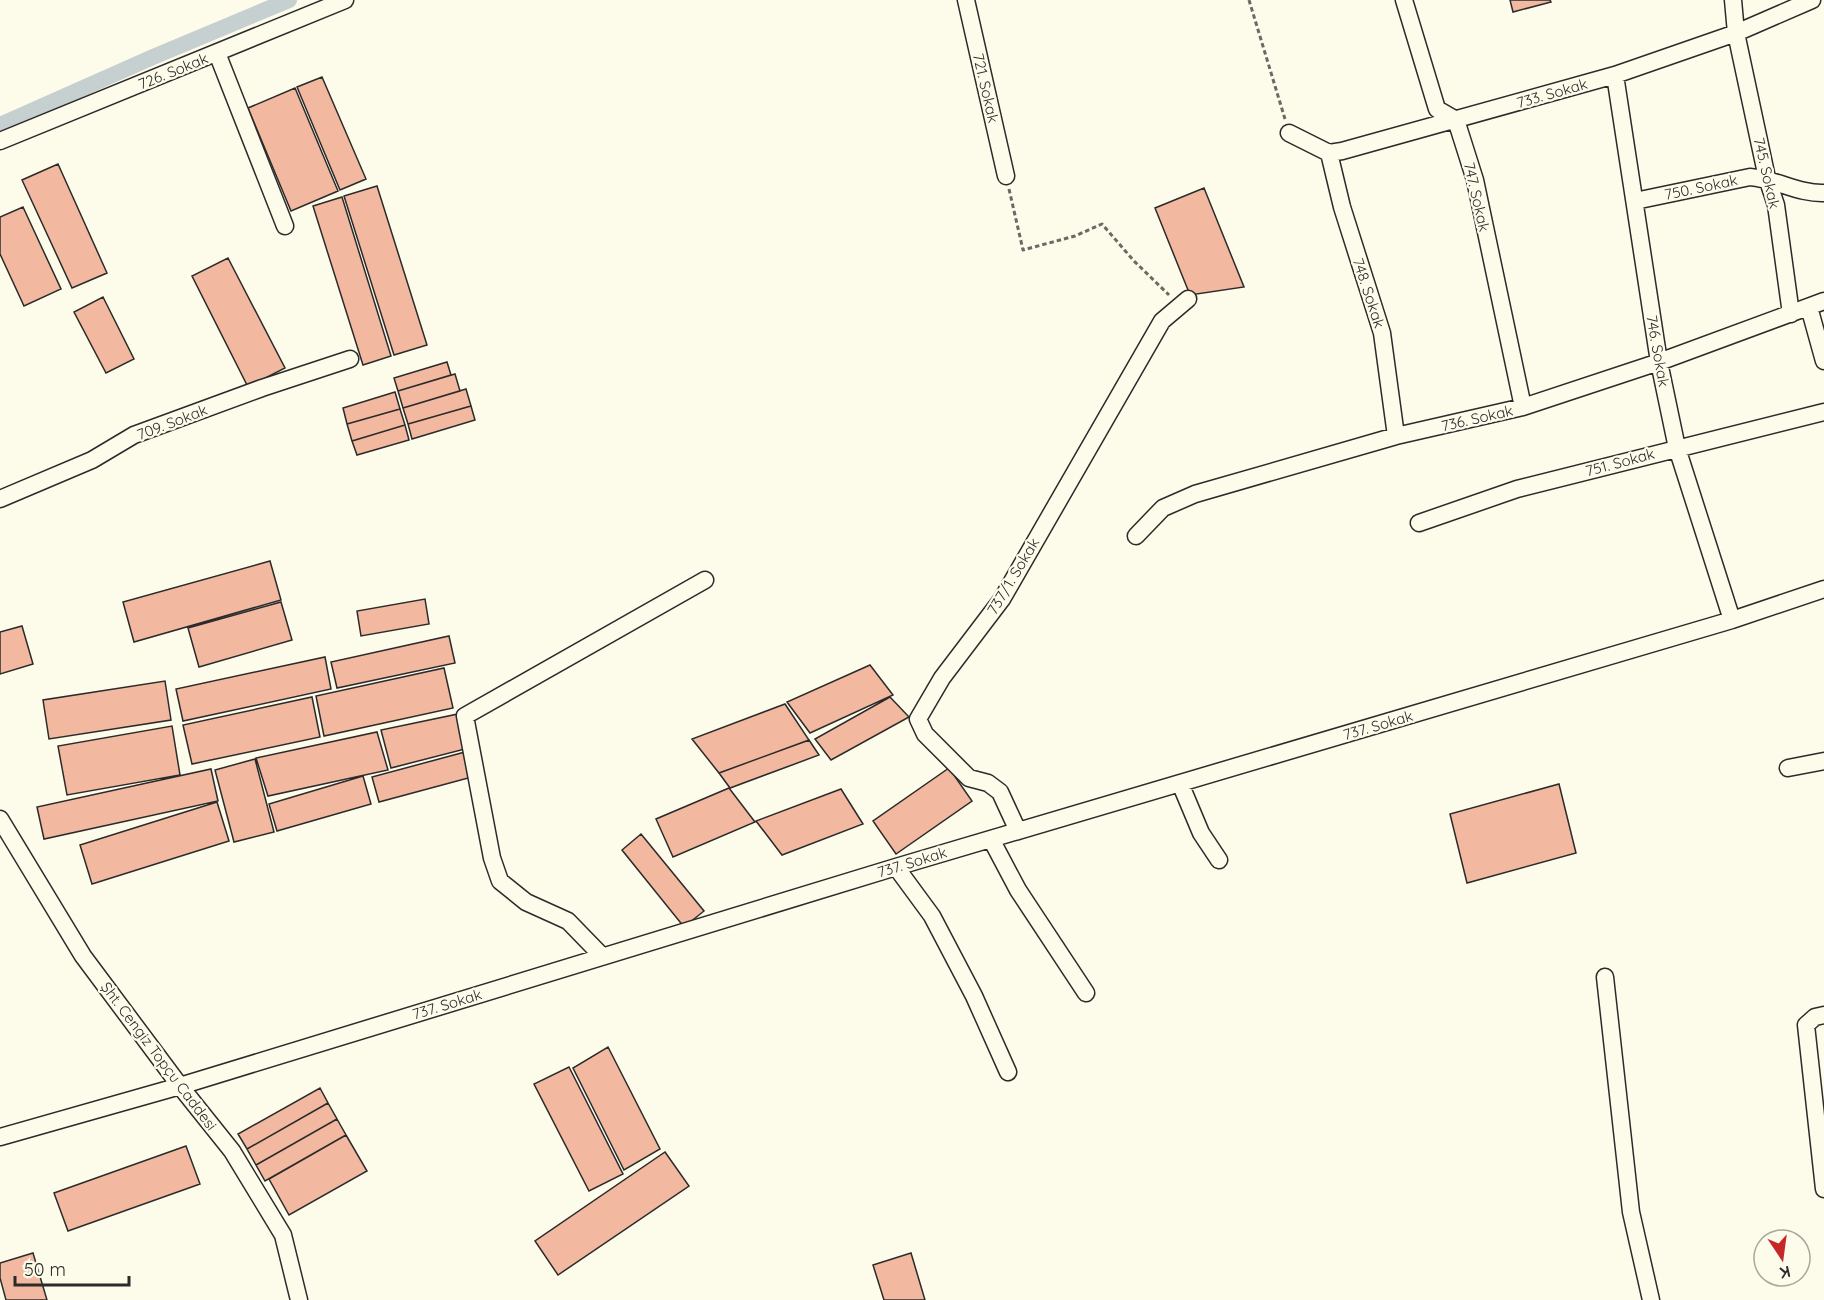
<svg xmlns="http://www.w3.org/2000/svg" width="1824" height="1300" font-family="Quicksand,sans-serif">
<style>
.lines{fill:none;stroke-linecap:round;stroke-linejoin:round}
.canal{stroke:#c7d0d0;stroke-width:16}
.building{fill:#f2b8a0;stroke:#2b2b2b;stroke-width:1.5}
.minor-casing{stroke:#2b2b2b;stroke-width:19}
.path{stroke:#6a6964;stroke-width:3;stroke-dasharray:4.5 3;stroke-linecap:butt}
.minor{stroke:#fdfbea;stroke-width:16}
.labels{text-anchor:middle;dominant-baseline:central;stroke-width:4.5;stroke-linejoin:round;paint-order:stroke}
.street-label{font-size:15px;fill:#2b2b2b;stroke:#fdfbea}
</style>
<rect width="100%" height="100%" fill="#fdfbea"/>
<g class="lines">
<path class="canal" d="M0,125l153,-68 136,-57"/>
</g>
<path class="building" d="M1510,0h40l1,2 -38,10z
M322,77l44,102 -26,11 -43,-103z
M295,88l43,103 -47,20 -43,-103z
M58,164l49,109 -35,15 -50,-108z
M377,186l50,159 -33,10 -50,-159z
M1204,188l40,99 -54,8 -35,-87z
M342,197l49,159 -28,9 -50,-159z
M23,207l38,82 -37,17 -24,-52v-37z
M228,258l57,110 -37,19 -56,-111z
M103,297l31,62 -28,14 -32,-61z
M447,362l4,13 -53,16 -4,-13z
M455,374l5,17 -57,17 -5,-17z
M466,389l5,17 -63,18 -5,-16z
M395,392l5,17 -53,15 -4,-16z
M471,406l4,14 -63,19 -4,-15z
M400,409l5,16 -53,16 -5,-17z
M405,425l4,15 -52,15 -5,-14z
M270,561l11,39 -147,42 -11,-40z
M425,599l4,25 -68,12 -4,-25z
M281,602l11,38 -93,27 -11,-39z
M22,626l11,38 -33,10v-42z
M449,636l6,27 -118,25 -6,-26z
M325,657l6,32 -148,32 -7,-32z
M870,665l23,30 -83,38 -23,-31z
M444,668l9,40 -129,28 -8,-40z
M165,681l6,39 -122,19 -6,-39z
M312,697l8,40 -128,27 -9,-39z
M890,697l19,20 -78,43 -16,-21z
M785,704l24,36 -90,33 -27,-34z
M458,714l7,35 -74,19 -10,-38z
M172,726l8,49 -113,20 -9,-49z
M377,732l11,38 -120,26 -12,-38z
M809,740l10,15 -89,33 -11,-15z
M465,752l7,25 -93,25 -7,-25z
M255,759l19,73 -40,10 -19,-72z
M949,768l23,33 -76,53 -23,-33z
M211,769l7,32 -174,38 -7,-32z
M363,776l8,28 -94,27 -8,-27z
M1559,784l17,69 -109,30 -17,-69z
M729,788l26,34 -82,35 -17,-38z
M841,789l22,35 -81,31 -26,-34z
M217,802l12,39 -137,43 -12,-39z
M641,834l63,77 -20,16 -62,-77z
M608,1047l52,102 -36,21 -51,-102z
M569,1067l54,107 -34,17 -55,-107z
M320,1088l8,15 -81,46 -9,-15z
M328,1103l9,16 -81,46 -9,-16z
M337,1119l9,16 -81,46 -9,-16z
M346,1135l21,36 -78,44 -20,-36z
M186,1146l14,38 -132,47 -14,-38z
M665,1152l24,34 -131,89 -23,-34z
M33,1253l14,47h-41l-6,-22v-15z
M911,1253l14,47h-41l-11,-35z"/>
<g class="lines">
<defs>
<path id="minor" d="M966,0l40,176
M1404,0l33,109 19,11 19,60 48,227
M1733,0l3,33 31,145 9,27 15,109
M217,53l68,173
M1615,75l44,287 18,86 55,172
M1289,133l40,20 13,-2 273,-76 121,-42 76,-33
M0,141l345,-141
M1329,153l13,54 40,126 14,103
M1635,201l115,-24c26,2 49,17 74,16
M1809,307l15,54
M0,499l92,-39 42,-25 128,-47 88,-29
M1419,523l98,-34 307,-77
M1136,536l27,-28 32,-14 201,-58 127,-29 136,-45 165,-61
M1788,768l36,-7
M1180,783l21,50 18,27
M0,819l83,137 97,130 52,65 51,84 16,65
M1018,831l-18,-39 -12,-9 -19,-5 -44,-44 -7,-15 24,-41 60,-79 160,-278 26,-22
M991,839l27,51 68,103
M896,867l36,49 42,80 34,76
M602,956l-34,-35 -42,-19 -26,-21 -8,-23 -27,-142 240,-136
M1605,977l26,235 20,88
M1824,1015l-9,2 -9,8 18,164
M0,1137l180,-51 716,-219 836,-247 92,-31"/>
</defs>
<use href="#minor" class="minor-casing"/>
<path class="path" d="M1249,0l36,119
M1009,189l14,61 52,-14 27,-12 32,37 35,34"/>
<use href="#minor" class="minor"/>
</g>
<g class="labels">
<g class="street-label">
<text transform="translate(173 71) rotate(-22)">726. Sokak</text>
<text transform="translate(986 88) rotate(77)">721. Sokak</text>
<text transform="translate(1552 93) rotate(-16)">733. Sokak</text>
<text transform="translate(1767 173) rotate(77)">745. Sokak</text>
<text transform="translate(1701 187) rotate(-12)">750. Sokak</text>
<text transform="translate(1477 197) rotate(77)">747. Sokak</text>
<text transform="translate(1369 293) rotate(72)">748. Sokak</text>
<text transform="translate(1658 351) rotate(80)">746. Sokak</text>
<text transform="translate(1477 418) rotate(-13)">736. Sokak</text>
<text transform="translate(172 422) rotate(-21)">709. Sokak</text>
<text transform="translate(1620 462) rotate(-15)">751. Sokak</text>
<text transform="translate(1013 576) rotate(-59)">737/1. Sokak</text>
<text transform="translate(1378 725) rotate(-16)">737. Sokak</text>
<text transform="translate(912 862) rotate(-17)">737. Sokak</text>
<text transform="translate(447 1004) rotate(-17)">737. Sokak</text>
<text transform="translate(159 1056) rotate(53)">Şht. Cengiz Topçu Caddesi</text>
</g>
</g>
<g transform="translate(1782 1258) rotate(167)"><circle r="28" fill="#fdfbea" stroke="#a9a89e" stroke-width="1.5"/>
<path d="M0-4.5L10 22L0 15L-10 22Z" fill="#c62828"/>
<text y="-9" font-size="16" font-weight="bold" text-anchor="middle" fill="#2b2b2b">K</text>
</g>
<path d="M15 1276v9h114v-9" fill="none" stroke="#2b2b2b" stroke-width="3"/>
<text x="24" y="1276" font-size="18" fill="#2b2b2b" stroke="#fdfbea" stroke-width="4.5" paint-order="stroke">50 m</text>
</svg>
